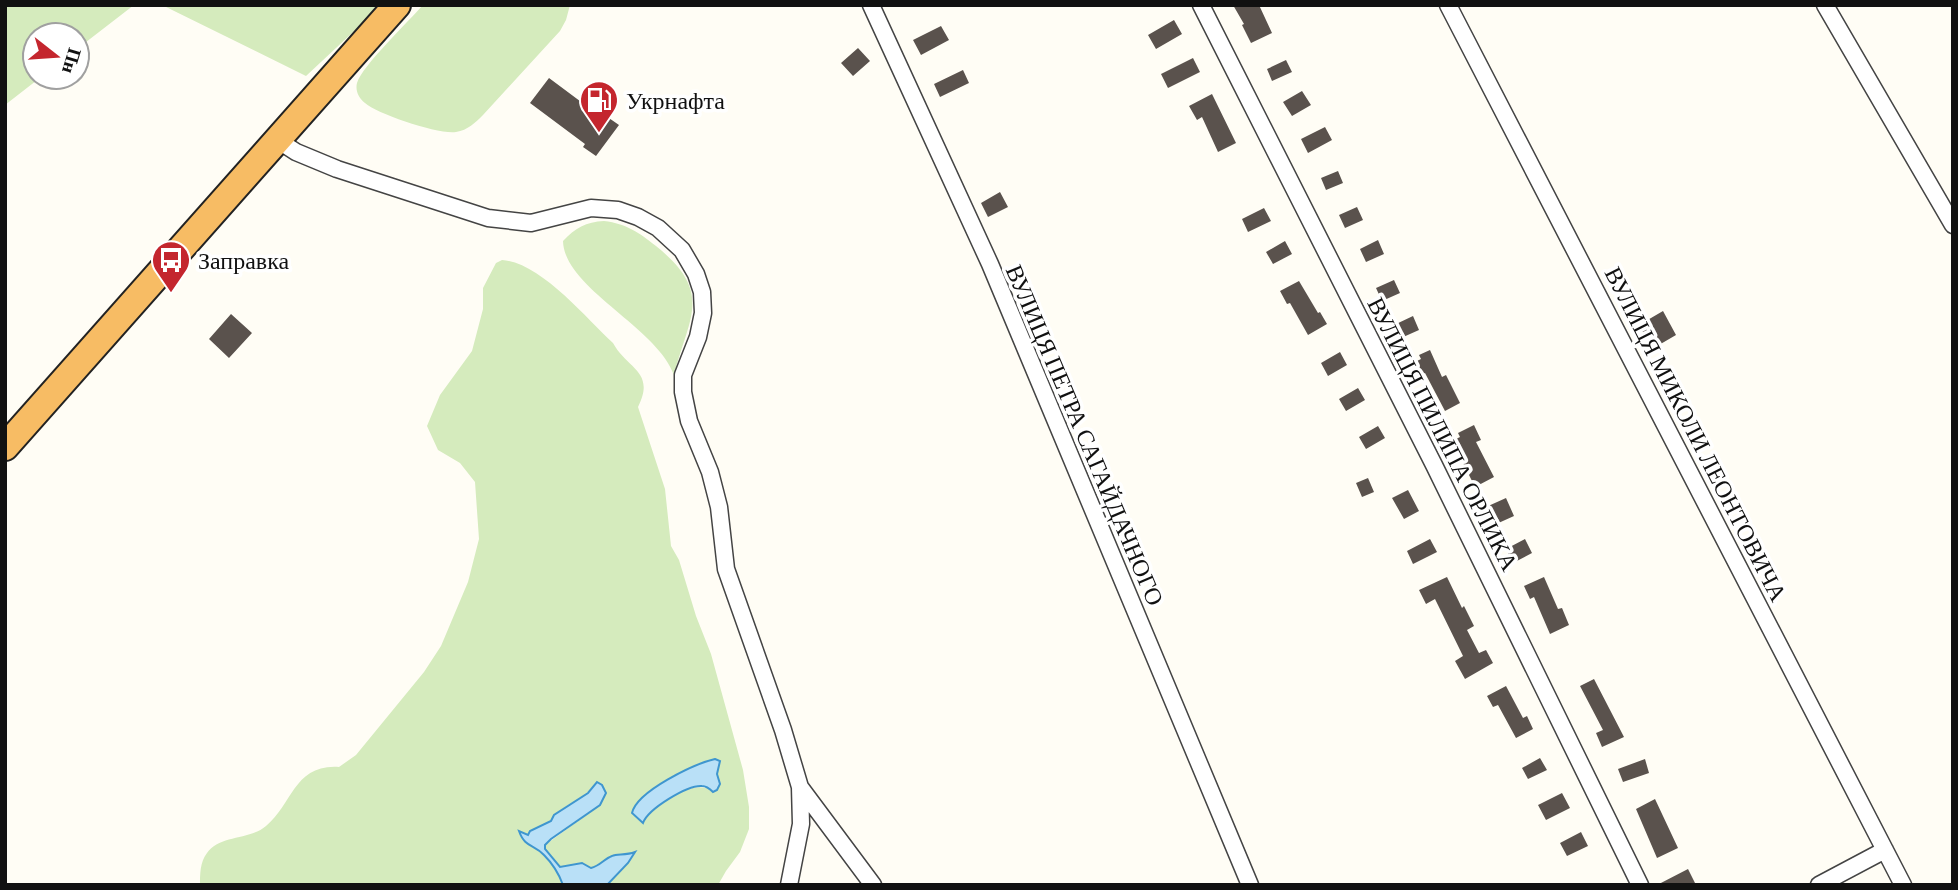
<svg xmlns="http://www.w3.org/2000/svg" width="1958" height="890" font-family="'Crimson Pro',serif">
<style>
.green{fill:#d5ebbd;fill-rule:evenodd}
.water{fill:#b9e0f7;stroke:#3f96cf;stroke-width:2}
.building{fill:#5a524d}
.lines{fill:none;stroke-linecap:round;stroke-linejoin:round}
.minor-casing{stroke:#444;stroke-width:19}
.trunk-casing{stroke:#222;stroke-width:30}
.minor{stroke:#fff;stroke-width:16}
.trunk{stroke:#f7bc64;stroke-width:26}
.labels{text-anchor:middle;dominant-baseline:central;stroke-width:7;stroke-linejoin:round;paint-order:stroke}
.poi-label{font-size:24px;fill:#111;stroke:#fff;text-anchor:start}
.street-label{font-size:24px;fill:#111;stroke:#fff}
</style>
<rect width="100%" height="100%" fill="#fffdf5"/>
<path class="green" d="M5,5h129l-57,44v-14h-42v42h6l-36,28z
M162,5h220l-76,71z
M423,5h147l-4,15 -6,11 -77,84c-8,8 -15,15 -27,17 -16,3 -79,-18 -91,-29 -6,-5 -10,-12 -8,-20 5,-17 52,-62 66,-78z
M604,221c23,3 34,11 52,25 58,47 33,70 18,129 -17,-48 -110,-87 -111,-134 12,-13 23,-19 41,-20z
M502,260c38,2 84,58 111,83 14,26 43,28 25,64l27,82 6,57 8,14 17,56 15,38 32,116 6,37v22l-9,23 -14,19 -8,14h-111l21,-22 5,-10 -8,3 -9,-2 -7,3 -4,5 -14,6 -17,-4 -14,3 -15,-18v-4l55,-40 -8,-18c-10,15 -33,18 -41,34l-21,10 -2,4 -9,-3c5,12 11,12 21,19 10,8 18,22 23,34h-363c0,-11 0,-23 7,-32 12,-18 43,-13 59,-27 27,-22 28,-62 73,-59l17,-12 68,-83 17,-26 27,-64 11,-43 -4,-57 -15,-19 -22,-13 -11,-24 13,-31 32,-44 11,-42v-21l13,-25zM710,760l10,1 -3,13 3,10 -7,7c-21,-13 -52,12 -67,25l4,-25z"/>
<path class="water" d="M715,759l5,2 -3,13 3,10 -3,6 -4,2c-3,-3 -7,-6 -11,-6 -15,-1 -54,23 -59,37l-11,-10c5,-22 62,-49 83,-54z
M597,782l5,3 4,8 -6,12 -49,34 -6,6v4l15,18 22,-4 9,5c9,-2 13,-9 21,-12 5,-3 13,0 23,-4l-7,11 -21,22h-44c-4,-11 -11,-22 -19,-30 -10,-11 -19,-7 -25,-24l9,4 2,-4 21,-10 3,-6 34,-22z"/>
<path class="building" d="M1233,5h26l13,28 -21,10 -9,-18 2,-1z
M1174,20l8,14 -26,15 -8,-14z
M941,26l8,14 -28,15 -8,-15z
M858,48l12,13 -17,15 -12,-13z
M1193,58l7,14 -32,16 -7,-14z
M1286,60l6,12 -20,9 -5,-12z
M963,70l6,13 -29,14 -6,-13z
M549,78l55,41 2,-3 13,9 -23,31 -13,-9 2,-3 -55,-41z
M1302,91l9,14 -19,11 -9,-14z
M1212,94l24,49 -18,9 -16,-35 -5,3 -8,-14z
M1325,127l7,13 -24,13 -7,-14z
M1338,171l5,12 -17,7 -5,-12z
M1000,192l8,15 -20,10 -7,-14z
M1357,207l6,13 -18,8 -6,-13z
M1264,208l7,13 -23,11 -6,-13z
M1378,240l6,14 -18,8 -6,-13z
M1285,241l7,13 -19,10 -7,-12z
M1394,280l6,13 -18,8 -6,-13z
M1299,281l19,32 2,-1 7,12 -19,11 -18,-32 -3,1 -7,-13z
M1663,311l13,24 -24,14 -13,-24z
M231,314l21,19 -23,25 -20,-19z
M1413,316l6,14 -18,8 -7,-13z
M1430,350l12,27 4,-2 14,28 -15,8 -20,-38 -5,2 -5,-13 6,-3 -2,-4z
M1340,352l7,13 -19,11 -7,-13z
M1358,388l7,12 -19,11 -7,-12z
M1474,425l7,15 -5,2 18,35 -19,10 -23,-46 8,-4 -2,-4z
M1378,426l7,12 -19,11 -7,-12z
M1368,478l6,14 -12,5 -6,-14z
M1408,490l11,21 -15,8 -12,-21z
M1506,498l8,18 -20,9 -8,-18z
M1430,539l7,13 -24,12 -6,-13z
M1525,539l7,14 -19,10 -7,-14z
M1447,577l15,31 2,-2 10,20 -7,4 12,23 7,-3 7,13 -28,16 -10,-18 8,-5 -28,-57 -9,5 -7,-14z
M1544,577l14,32 4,-1 7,17 -19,9 -16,-37 -4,2 -6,-13z
M1594,679l30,58 -22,10 -6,-14 7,-3 -23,-44z
M1506,686l17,32 4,-2 6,13 -17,9 -18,-33 -5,2 -6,-11z
M1540,758l7,12 -19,9 -6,-11z
M1645,759l4,14 -26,9 -5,-13z
M1562,793l8,15 -24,12 -8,-15z
M1655,799l23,49 -21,10 -21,-49z
M1581,832l7,14 -21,10 -7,-13z
M1688,869l8,16h-39z"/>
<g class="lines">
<defs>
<path id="minor" d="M871,5l119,259 260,621
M1201,5l233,460 206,420
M1448,5l455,880
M1825,5l128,220
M276,139l20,13 41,17 151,49 43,5 60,-15 27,2 20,7 20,11 24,22 14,24 6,18 1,21 -5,24 -15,38v17l6,29 21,51 9,35 7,62 57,161 17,57 73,98
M789,885l12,-61 -1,-37
M1819,885l66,-35"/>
<path id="trunk" d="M5,447l392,-442"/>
</defs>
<use href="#minor" class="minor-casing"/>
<use href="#trunk" class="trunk-casing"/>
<use href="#minor" class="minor"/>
<use href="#trunk" class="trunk"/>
</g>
<defs>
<symbol id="fuel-pin" viewBox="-11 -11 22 30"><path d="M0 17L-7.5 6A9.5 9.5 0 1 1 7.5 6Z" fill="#c4262e" stroke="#fff"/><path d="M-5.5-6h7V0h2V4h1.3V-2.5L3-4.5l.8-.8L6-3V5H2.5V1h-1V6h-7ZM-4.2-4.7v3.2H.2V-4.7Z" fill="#fff"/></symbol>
<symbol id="bus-pin" viewBox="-11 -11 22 30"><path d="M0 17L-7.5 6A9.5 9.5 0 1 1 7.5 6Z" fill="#c4262e" stroke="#fff"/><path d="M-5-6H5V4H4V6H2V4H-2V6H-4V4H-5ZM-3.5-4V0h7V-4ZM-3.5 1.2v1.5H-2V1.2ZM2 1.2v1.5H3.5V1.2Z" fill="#fff"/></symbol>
</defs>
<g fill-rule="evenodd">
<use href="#fuel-pin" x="577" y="78" width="44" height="60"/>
<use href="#bus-pin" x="149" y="238" width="44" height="60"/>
</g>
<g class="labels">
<g class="poi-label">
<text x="626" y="100">Укрнафта</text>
<text x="198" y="260">Заправка</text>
</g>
<g class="street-label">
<text transform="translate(1443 434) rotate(63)">ВУЛИЦЯ ПИЛИПА ОРЛИКА</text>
<text transform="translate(1696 434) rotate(63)">ВУЛИЦЯ МИКОЛИ ЛЕОНТОВИЧА</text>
<text transform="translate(1085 435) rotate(67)">ВУЛИЦЯ ПЕТРА САГАЙДАЧНОГО</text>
</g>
</g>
<rect width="1958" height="890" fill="none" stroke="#111111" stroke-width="14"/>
<g transform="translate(56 56) rotate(107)"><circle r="33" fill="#ffffff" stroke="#a0a0a0" stroke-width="2"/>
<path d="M0-5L12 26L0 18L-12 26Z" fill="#c4262e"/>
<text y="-10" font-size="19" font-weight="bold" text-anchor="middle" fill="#111111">Пн</text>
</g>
</svg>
